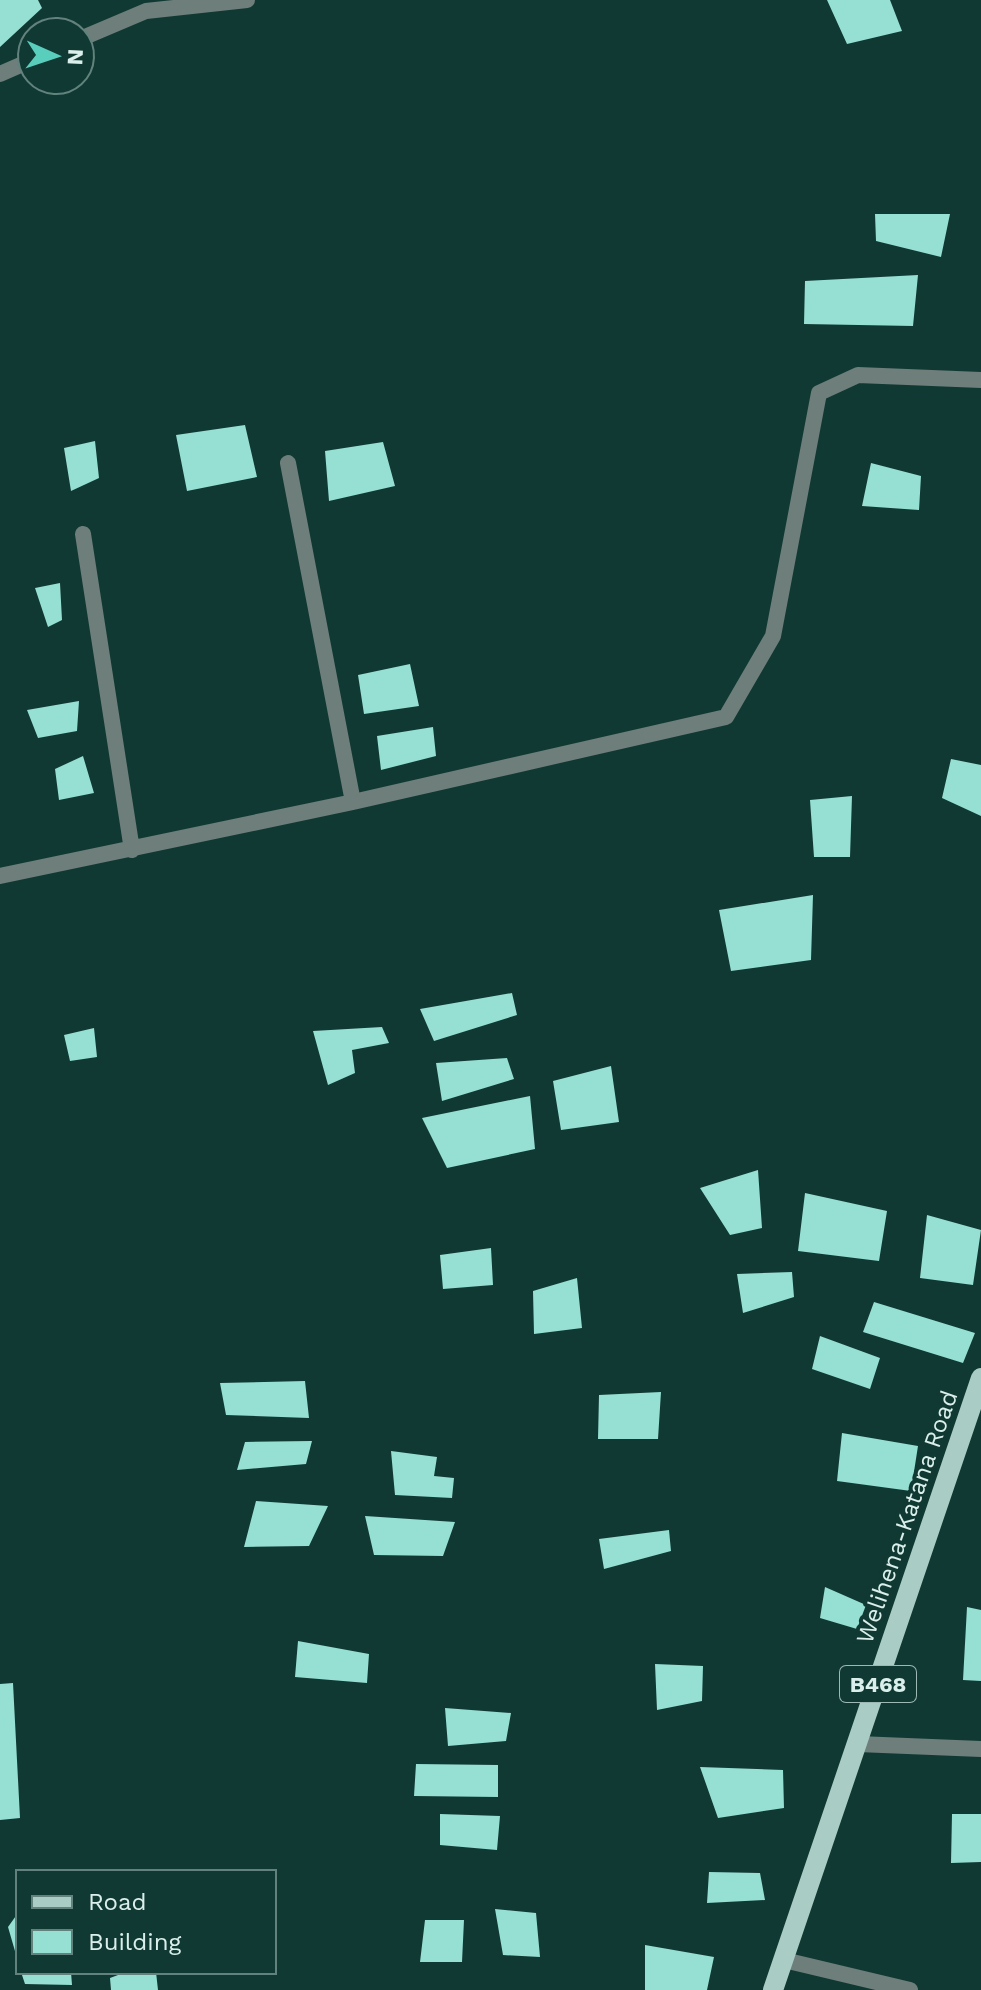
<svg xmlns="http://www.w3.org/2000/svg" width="981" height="1990" font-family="'Work Sans',sans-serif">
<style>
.building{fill:#96dfd3}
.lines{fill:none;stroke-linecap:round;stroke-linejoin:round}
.minor{stroke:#6e7e7b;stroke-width:16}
.primary{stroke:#a9ccc5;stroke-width:20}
.labels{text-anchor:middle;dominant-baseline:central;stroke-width:8;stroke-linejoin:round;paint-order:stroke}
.shield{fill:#113933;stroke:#9eb8b4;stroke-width:2}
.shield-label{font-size:22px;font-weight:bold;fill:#daefeb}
.street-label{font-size:24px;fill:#daefeb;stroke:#113933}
</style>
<rect width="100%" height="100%" fill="#113933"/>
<path class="building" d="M0,0h38l4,8 -42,39z
M827,0h63l12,31 -55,13z
M875,214h75l-9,43 -65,-16z
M918,275l-5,51 -109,-2 1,-43z
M245,425l12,52 -70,14 -11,-56z
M95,441l4,37 -28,13 -7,-43z
M383,442l12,44 -66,15 -4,-50z
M871,463l50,13 -2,34 -57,-4z
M60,583l2,37 -14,7 -13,-39z
M410,664l9,42 -55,8 -6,-39z
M79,701l-2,30 -39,7 -11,-28z
M433,727l3,29 -55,14 -4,-34z
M83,756l11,37 -35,7 -4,-31z
M951,759l30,6v51l-39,-18z
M852,796l-2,61h-36l-4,-57z
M813,895l-2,65 -80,11 -12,-61z
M512,993l5,22 -83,26 -14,-32z
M382,1027l7,16 -37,7 3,23 -27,12 -15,-54z
M94,1028l3,29 -27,4 -6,-26z
M507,1058l7,21 -72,22 -6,-38z
M611,1066l8,56 -58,8 -8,-49z
M530,1096l5,53 -88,19 -25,-50z
M758,1170l4,58 -32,7 -30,-47z
M805,1193l82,18 -8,50 -81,-10z
M927,1215l54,15 -8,55 -53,-7z
M491,1248l2,37 -50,4 -3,-34z
M792,1272l2,25 -51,16 -6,-39z
M577,1278l5,50 -48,6 -1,-43z
M874,1302l101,31 -12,30 -100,-31z
M820,1336l60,22 -10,31 -58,-20z
M305,1381l4,37 -83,-3 -6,-32z
M661,1392l-3,47h-60l1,-44z
M842,1433l76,13 -7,45 -74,-10z
M312,1441l-6,23 -69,6 8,-28z
M391,1451l46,6 -3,19 20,2 -2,20 -57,-3z
M256,1501l72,5 -19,40 -65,1z
M365,1516l90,6 -12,34 -69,-1z
M669,1530l2,21 -67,18 -5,-30z
M825,1587l41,18 -9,24 -37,-11z
M967,1607l14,3v71l-18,-1z
M298,1641l71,13 -2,29 -72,-6z
M655,1664l48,2 -1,35 -45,9z
M13,1683l7,135 -20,2v-136z
M445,1708l66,5 -5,28 -58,5z
M416,1764l82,1v32l-84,-1z
M700,1767l83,3 1,38 -66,10z
M440,1814l60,2 -3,34 -57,-5z
M952,1814h29v48l-30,1z
M709,1872l51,1 5,27 -58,3z
M495,1909l41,4 4,44 -37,-2z
M18,1913v45h-1l-9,-31z
M425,1920h39l-2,42h-42z
M645,1945l69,12 -7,33h-62z
M21,1972h50l1,13 -47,-1z
M126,1972h30l2,18h-47l-1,-12z"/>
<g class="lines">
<path class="minor" d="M80,39l66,-28 101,-11
M0,74l32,-14
M288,463l65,339
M83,534l49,316
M0,876l353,-74 373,-85 47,-81 46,-243 39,-18 123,5
M858,1744l123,5
M784,1960l126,30"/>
<path class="primary" d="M773,1990l208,-612"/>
</g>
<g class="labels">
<rect class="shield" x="840" y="1666" width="76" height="36" rx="6"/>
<g class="shield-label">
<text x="878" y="1684">B468</text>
</g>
<g class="street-label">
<text transform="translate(907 1517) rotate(-71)">Welihena-Katana Road</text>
</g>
</g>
<rect x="16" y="1870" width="260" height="104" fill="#113933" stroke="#61827d" stroke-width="2"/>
<rect x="32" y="1896" width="40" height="12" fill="#a9ccc5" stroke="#61827d" stroke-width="2"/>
<text x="88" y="1910" font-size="24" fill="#daefeb">Road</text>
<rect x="32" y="1930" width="40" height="24" fill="#96dfd3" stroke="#61827d" stroke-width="2"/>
<text x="88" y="1950" font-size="24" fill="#daefeb">Building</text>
<g transform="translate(56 56) rotate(93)"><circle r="38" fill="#113933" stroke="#61827d" stroke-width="2"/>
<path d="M0-6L14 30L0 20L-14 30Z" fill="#5acebd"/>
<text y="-12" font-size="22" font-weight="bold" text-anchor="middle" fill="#daefeb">N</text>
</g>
</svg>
